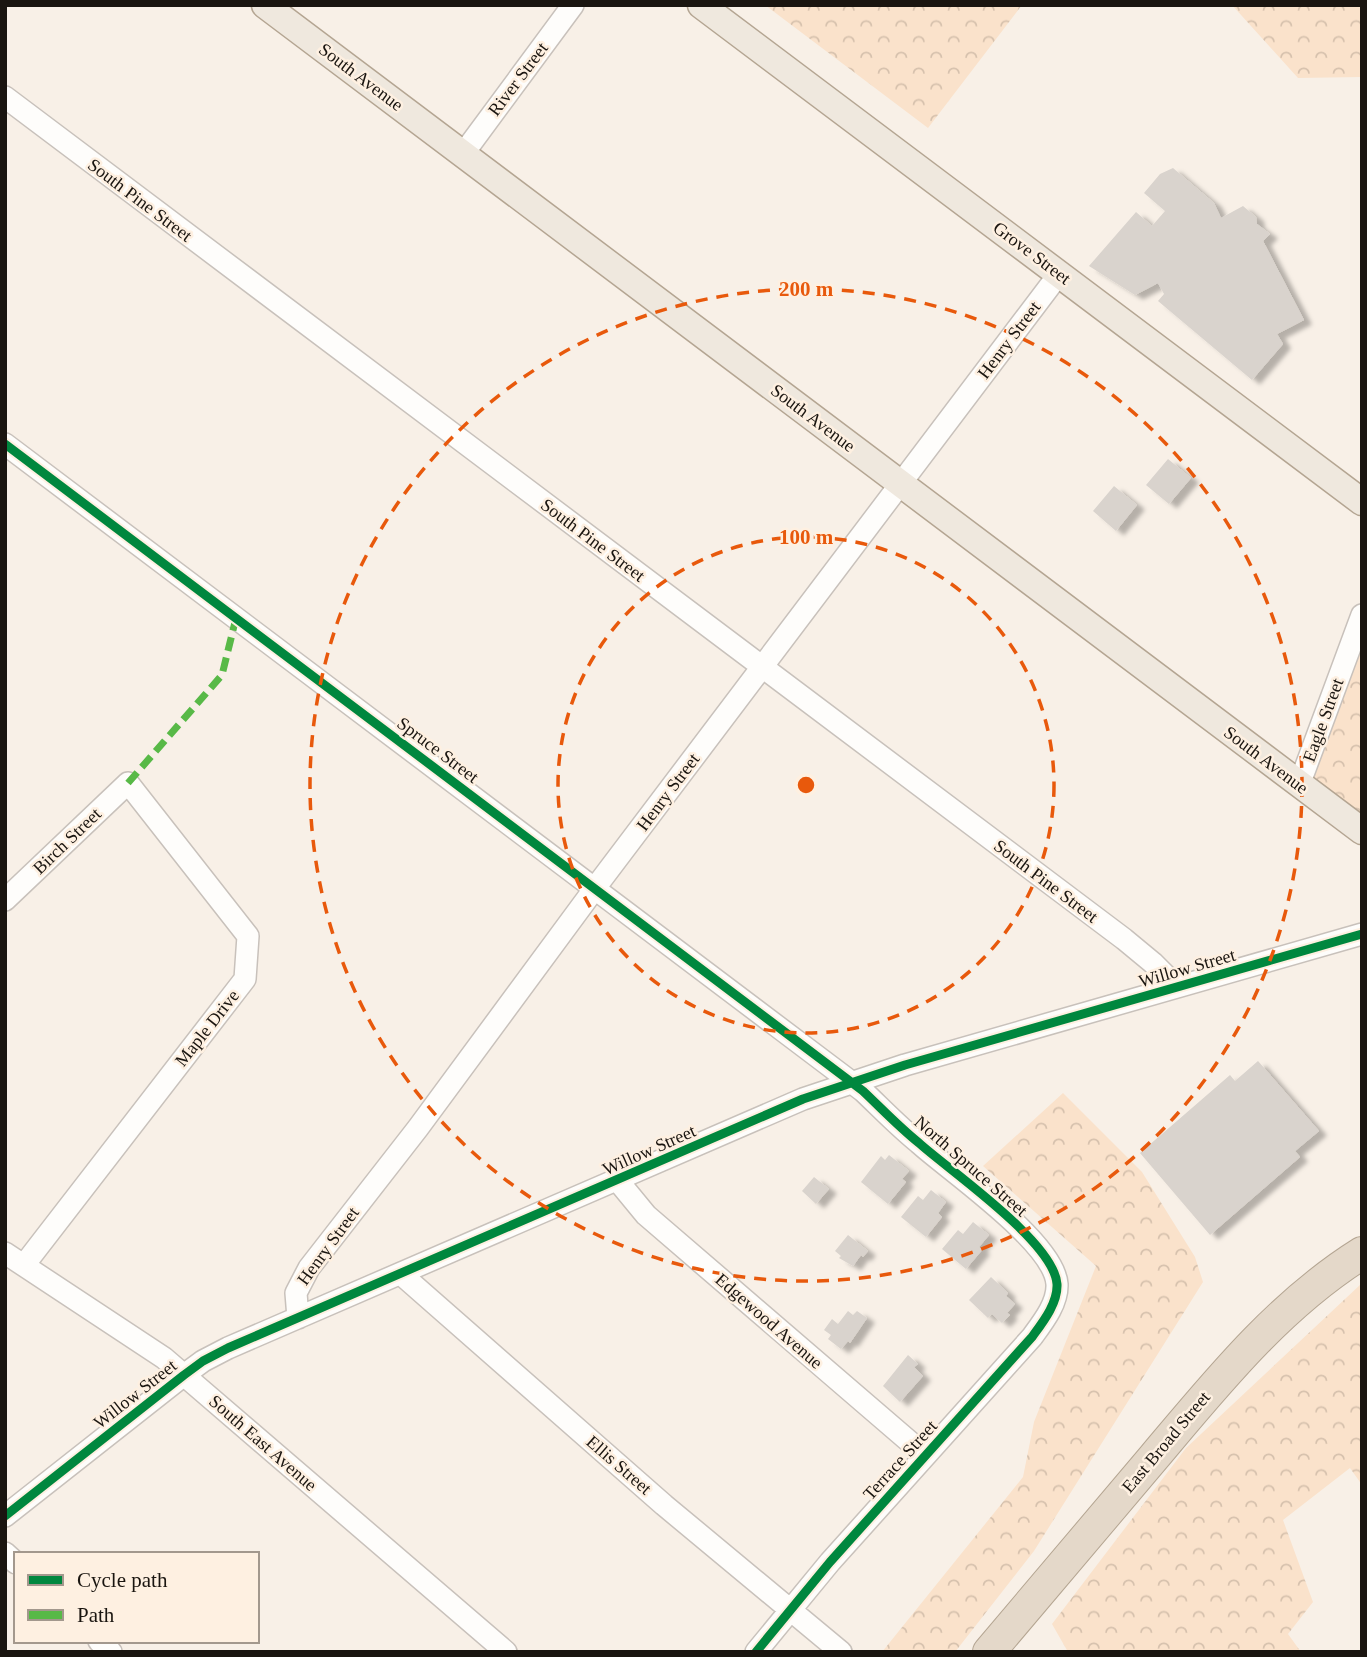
<svg xmlns="http://www.w3.org/2000/svg" width="1367" height="1657" font-family="'Times New Roman',serif">
<style>
.forest{fill:url(#forest-crowns)}
.building{fill:#d9d3cd;filter:url(#shadow)}
.lines{fill:none;stroke-linecap:round;stroke-linejoin:round}
.minor-casing{stroke:#c8c1bb;stroke-width:24}
.major-casing{stroke:#b4a592;stroke-width:29}
.highway-casing{stroke:#b4a592;stroke-width:34}
.minor{stroke:#fefdfb;stroke-width:21}
.major{stroke:#efe8de;stroke-width:26}
.highway{stroke:#e4d8c9;stroke-width:32}
.quiet{stroke:#58b947;stroke-width:7;stroke-dasharray:14 7;stroke-linecap:butt}
.cycleway-casing{stroke:#fef0e1;stroke-width:13}
.cycleway{stroke:#00873e;stroke-width:9}
.ring{fill:none;stroke:#e8590c;stroke-width:3.5;stroke-dasharray:12 9}
.labels{text-anchor:middle;dominant-baseline:central;stroke-width:5;stroke-linejoin:round;paint-order:stroke}
.street-label{font-size:18px;fill:#1a1510;stroke:#fef0e1}
.centre{fill:#e8590c;stroke:#fef0e1;stroke-width:3.5}
.ring-label{font-size:21px;text-anchor:middle;font-weight:bold;fill:#e8590c;stroke:#fef0e1;stroke-width:5;stroke-linejoin:round;paint-order:stroke}
</style>
<defs>
<pattern id="forest-crowns" width="20" height="18" patternUnits="userSpaceOnUse" patternTransform="scale(1.75)"><rect width="20" height="18" fill="#fae2cb"/><path d="M2 6a3 3 0 1 1 6 0M12 15a3 3 0 1 1 6 0" fill="none" stroke="#d6c1ad"/></pattern>
<filter id="shadow"><feDropShadow dx="8" dy="4.5" stdDeviation="2" flood-color="#0004"/></filter>
</defs>
<rect width="100%" height="100%" fill="#f8f0e7"/>
<path class="forest" d="M765,5h257l-94,123z
M1232,5h130v72l-64,1z
M1352,642l10,6v183l-63,-46z
M1063,1093l79,79 53,85 8,25 -169,269 -79,101h-73l141,-175 11,-55 62,-156 -113,-100z
M1361,1284l1,201 -12,-17 -67,52 30,82 -25,32 13,18h-233l-16,-28 134,-176z"/>
<path class="building" d="M1173,168l41,35 7,15 22,-12 13,11 1,7 13,10 -7,7 41,79 -27,14 6,10 -31,36 -94,-79 6,-7 -6,-11 -23,12 -46,-29 47,-54 16,14 13,-15 -21,-18 16,-19z
M1168,459l23,19 -22,26 -23,-19z
M1114,486l23,19 -21,26 -23,-20z
M1258,1061l61,70 -24,20 5,6 -90,78 -70,-82 90,-78 5,6z
M889,1155l20,16 -7,8 4,3 -18,22 -27,-22 20,-26 4,4z
M814,1177l15,12 -13,15 -14,-13z
M931,1190l15,12 -8,11 4,4 -16,20 -25,-20 17,-21 5,4z
M973,1222l16,13 -10,12 3,3 -16,19 -24,-20 16,-19 5,4z
M848,1235l20,16 -5,6 -2,-2 -8,11 -14,-8 2,-2 -6,-5z
M991,1277l17,16 -2,3 9,8 -8,9 3,2 -8,8 -10,-9 -4,4 -19,-18z
M848,1311l5,4 4,-4 10,7 -17,25 -2,-2 -7,8 -13,-10 3,-4 -7,-5 8,-11 6,5z
M908,1355l10,9 -4,3 9,9 -23,26 -17,-16z"/>
<g class="lines">
<defs>
<path id="minor" d="M5,97l1119,842 29,24 24,24
M463,154l110,-149
M5,444l858,647c19,18 36,36 56,52 31,28 135,99 138,141 1,19 -14,38 -25,53l-202,225 -74,90
M1299,785l63,-170
M5,900l123,-117 120,153 -3,43 -221,286
M618,1181l28,34 279,240
M5,1253l159,105 342,294
M401,1274l263,231 177,147
M298,1318l-2,-25 13,-25 109,-140 177,-240 464,-614
M5,1516l179,-141 19,-14 25,-13 575,-249 102,-34 457,-131
M5,1553l11,10
M99,1641l12,11"/>
<path id="major" d="M265,5l1097,826
M701,5l661,497"/>
<path id="highway" d="M989,1652c55,-65 110,-130 165,-195 63,-75 125,-152 208,-204"/>
</defs>
<use href="#minor" class="minor-casing"/>
<use href="#major" class="major-casing"/>
<use href="#highway" class="highway-casing"/>
<use href="#minor" class="minor"/>
<use href="#major" class="major"/>
<use href="#highway" class="highway"/>
<path class="quiet" d="M128,783l94,-108 14,-57"/>
<defs>
<path id="cycleway" d="M5,444l858,647c19,18 36,36 56,52 31,28 135,99 138,141 1,19 -14,38 -25,53l-202,225 -74,90
M5,1516l179,-141 19,-14 25,-13 575,-249 102,-34 457,-131"/>
</defs>
<use href="#cycleway" class="cycleway-casing"/>
<use href="#cycleway" class="cycleway"/>
</g>
<g class="ring">
<circle cx="806" cy="785" r="248"/>
<circle cx="806" cy="785" r="496"/>
</g>
<g class="labels">
<g class="street-label">
<text transform="translate(361 77) rotate(37)">South Avenue</text>
<text transform="translate(518 79) rotate(-53)">River Street</text>
<text transform="translate(140 200) rotate(37)">South Pine Street</text>
<text transform="translate(1032 253) rotate(37)">Grove Street</text>
<text transform="translate(1009 340) rotate(-53)">Henry Street</text>
<text transform="translate(813 418) rotate(37)">South Avenue</text>
<text transform="translate(593 540) rotate(37)">South Pine Street</text>
<text transform="translate(1323 720) rotate(-70)">Eagle Street</text>
<text transform="translate(438 750) rotate(37)">Spruce Street</text>
<text transform="translate(1266 760) rotate(37)">South Avenue</text>
<text transform="translate(668 792) rotate(-53)">Henry Street</text>
<text transform="translate(67 841) rotate(-44)">Birch Street</text>
<text transform="translate(1046 881) rotate(37)">South Pine Street</text>
<text transform="translate(1187 968) rotate(-16)">Willow Street</text>
<text transform="translate(207 1028) rotate(-52)">Maple Drive</text>
<text transform="translate(649 1150) rotate(-24)">Willow Street</text>
<text transform="translate(971 1166) rotate(41)">North Spruce Street</text>
<text transform="translate(328 1246) rotate(-54)">Henry Street</text>
<text transform="translate(769 1321) rotate(41)">Edgewood Avenue</text>
<text transform="translate(135 1394) rotate(-38)">Willow Street</text>
<text transform="translate(1166 1442) rotate(-50)">East Broad Street</text>
<text transform="translate(263 1443) rotate(41)">South East Avenue</text>
<text transform="translate(900 1460) rotate(-48)">Terrace Street</text>
<text transform="translate(619 1465) rotate(41)">Ellis Street</text>
</g>
</g>
<circle cx="806" cy="785" r="10" class="centre"/>
<g class="ring-label">
<text x="806" y="296">200 m</text>
<text x="806" y="544">100 m</text>
</g>
<rect width="1367" height="1657" fill="none" stroke="#1a1510" stroke-width="14"/>
<rect x="14" y="1552" width="245" height="91" fill="#fef0e1" stroke="#a3988d" stroke-width="2"/>
<rect x="28" y="1575" width="35" height="10" fill="#00873e" stroke="#a3988d" stroke-width="2"/>
<text x="77" y="1587" font-size="21" fill="#1a1510">Cycle path</text>
<rect x="28" y="1610" width="35" height="10" fill="#58b947" stroke="#a3988d" stroke-width="2"/>
<text x="77" y="1622" font-size="21" fill="#1a1510">Path</text>
</svg>
